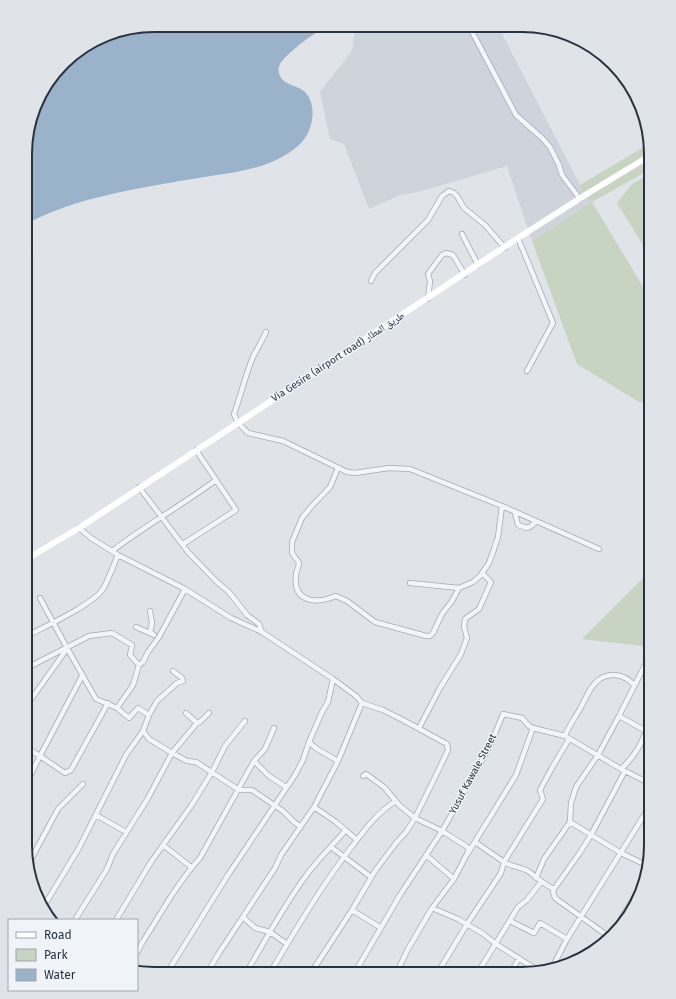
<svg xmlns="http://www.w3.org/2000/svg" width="676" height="999" font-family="'Fira Sans','Noto Naskh Arabic',sans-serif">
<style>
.built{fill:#ced3dc}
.green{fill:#c7d4c1}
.water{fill:#9ab3ca}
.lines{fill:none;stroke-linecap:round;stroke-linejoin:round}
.street-casing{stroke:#a5abb3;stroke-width:6}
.street{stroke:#f3f5f8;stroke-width:4.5}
.secondary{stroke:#fff;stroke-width:6}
.labels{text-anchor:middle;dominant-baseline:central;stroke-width:3;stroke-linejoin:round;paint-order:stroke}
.street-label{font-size:10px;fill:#283241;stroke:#f0f3f7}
.rim{fill:none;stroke:#283241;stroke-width:2}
</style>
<rect width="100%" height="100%" fill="#e0e4e9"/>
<path class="built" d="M353,26h145l82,159 1,6 11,11 -60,39 -25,-75 -89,26 -18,3 -31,14 -25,-65 -14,-5 -10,-47 32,-41 3,-20z"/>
<path class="green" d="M649,144l2,10v15l-59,33 59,98v102h-12l-62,-38 -45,-123 60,-39 -11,-11 -1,-6z
M651,173v85l-34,-55 15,-19z
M651,570v77l-69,-8z"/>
<path class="water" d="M154,25l179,1c-4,1 -10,3 -14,5 -9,5 -34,24 -39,33 -2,4 -2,8 0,12 5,10 18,9 25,16 14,15 7,42 -7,54 -29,25 -71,27 -106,33 -57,10 -115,18 -166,45v-87l16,-47 27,-33 44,-25z"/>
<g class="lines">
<defs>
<path id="street" d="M469,26l47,89 26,23 8,9 9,18 3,10 18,24
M462,234l16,31
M518,238l35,85 -26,48
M371,281l4,-8 53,-53 14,-24 7,-5 5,2 3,3 7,12 21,17 20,23
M428,299l2,-18 -2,-7 14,-19 4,-2 7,2 12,20
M266,332c-4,9 -9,17 -13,25 -8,19 -12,38 -19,57l4,9 10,10 35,8 64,31 8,1 34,-5 21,1 92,37 97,43
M338,468l-8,19 -19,20 -9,11 -10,24v11l7,10c0,4 -3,8 -3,12 -3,28 20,29 40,21l11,5 28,21 51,14h4l3,-3 9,-19 10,-13 7,-13
M139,487l49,65 29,30 12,10 18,23 12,9 3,8
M515,513l3,12 9,3 4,-2 5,-4
M79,528l12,10 27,17 67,34 46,29 31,14 71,47 23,17 6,7 21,7 20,10 44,24 1,6 -8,17 -25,51 -9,14 -10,11 -21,28 -23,39 -41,63
M183,544l53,-34 -40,-60
M112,551c33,-25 70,-46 104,-71
M410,583l49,5 14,-6 7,-6 9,-13 4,-11 5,-15 4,-31
M40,598l27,50 29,51 21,9 12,10 9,-10 11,7
M150,611l2,12 -2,9 4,3
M136,627l16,7
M25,637c17,-9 69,-33 78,-48 6,-10 10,-23 15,-34
M25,669l64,-33 23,-3 20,12 -2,10 9,10
M82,676l-42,80 25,17 6,-3 37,-67
M117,708l16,-23 6,-20 4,-3 5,-10 11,-15 26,-48
M25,711l5,-10 36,-51
M186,713l11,10
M619,716l27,15 5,-8
M419,728l21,-40 21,-34 6,-16 -3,-11 1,-8 14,-10 12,-27 -9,-9
M143,731l6,8 23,14 15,8 9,1 43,28h13l31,21 11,11 7,5
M565,736c3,-9 10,-18 15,-27 8,-15 14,-35 35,-34 8,1 14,4 19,10
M309,742l8,7 21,12
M254,761l15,15 17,11
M621,769c11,-10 20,-23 25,-38
M363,776l3,-2 18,13 15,18 16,13 27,13 24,15 3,3 -2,5 -13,25 -22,29 -24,41 -12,25
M25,786l15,-30 -15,-9
M314,807l22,15 21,18
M96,815l30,17
M475,842l29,20 39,-63 -3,-9 13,-24 16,-27
M163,845l28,22
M331,847l40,30
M468,853l48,-78 17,-47
M426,855l28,24
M29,863l29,-54 25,-25
M648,866l-27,-13 -51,-31 1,-19 5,-16 22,-32 21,-39 30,-59 2,-1
M536,878l8,-19 26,-37
M44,906l35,-58 47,-93 17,-24 6,-16 8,-14 20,-18 6,-2 -1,-3 -9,-7
M432,908l26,11 24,14 14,11 43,27
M352,910l29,18
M243,917l12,11 15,4 17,12
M75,920l32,-51 6,-15 35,-56 24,-45 25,-30 3,-1 9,-9
M116,920l35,-58 40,-56 21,-34 13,-26 20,-25
M510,921l24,12 6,-10 27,16
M613,932l33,-54
M608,936l-53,-38 -2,-6 1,-3 25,-35 12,-19 34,-64
M137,953l5,-10c18,-28 35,-60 58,-85l54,-97 11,-12 9,-21
M552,968l15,-29 84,-135
M167,973l61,-98 67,-100 8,-15 6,-18 13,-30 6,-10 5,-23
M207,973l12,-20 56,-85 6,-13 33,-48 24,-46 24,-58
M246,973c19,-32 37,-66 59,-96 12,-17 27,-31 40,-46
M270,973c26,-44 52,-88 83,-128 13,-17 25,-33 43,-44
M354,974l46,-79 42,-64 36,-63 14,-27 11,-27 19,4 7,8 4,2 32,8 56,33 30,15
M437,974l30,-50 34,-51 3,-11c8,5 17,5 24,9 9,6 16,14 26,18
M477,974l41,-67 9,-7 14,-18
M510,974l9,-16"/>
</defs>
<use href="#street" class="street-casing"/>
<use href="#street" class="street"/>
<path class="secondary" d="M25,560l54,-32 442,-292 69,-44 61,-37"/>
</g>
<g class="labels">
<g class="street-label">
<text transform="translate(338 357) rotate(-33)">Via Gesire (airport road) طريق المطار</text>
<text transform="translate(473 774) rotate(-62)">Yusuf Kawale Street</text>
</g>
</g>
<path d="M0 0H676V999H0ZM154 32H522A122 122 0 0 1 644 154V845A122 122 0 0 1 522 967H154A122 122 0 0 1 32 845V154A122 122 0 0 1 154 32Z" fill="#e0e4e8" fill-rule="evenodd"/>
<path class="rim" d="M154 32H522A122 122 0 0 1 644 154V845A122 122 0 0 1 522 967H154A122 122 0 0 1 32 845V154A122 122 0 0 1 154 32Z"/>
<rect x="8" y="919" width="130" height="72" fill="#f0f3f7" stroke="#a0a6ae"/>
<rect x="16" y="932" width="20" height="6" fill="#ffffff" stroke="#a0a6ae"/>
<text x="44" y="939" font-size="12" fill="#283241">Road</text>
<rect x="16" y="949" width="20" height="12" fill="#c7d4c1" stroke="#a0a6ae"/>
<text x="44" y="959" font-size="12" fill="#283241">Park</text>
<rect x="16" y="969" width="20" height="12" fill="#9ab3ca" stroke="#a0a6ae"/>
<text x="44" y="979" font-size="12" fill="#283241">Water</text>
</svg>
